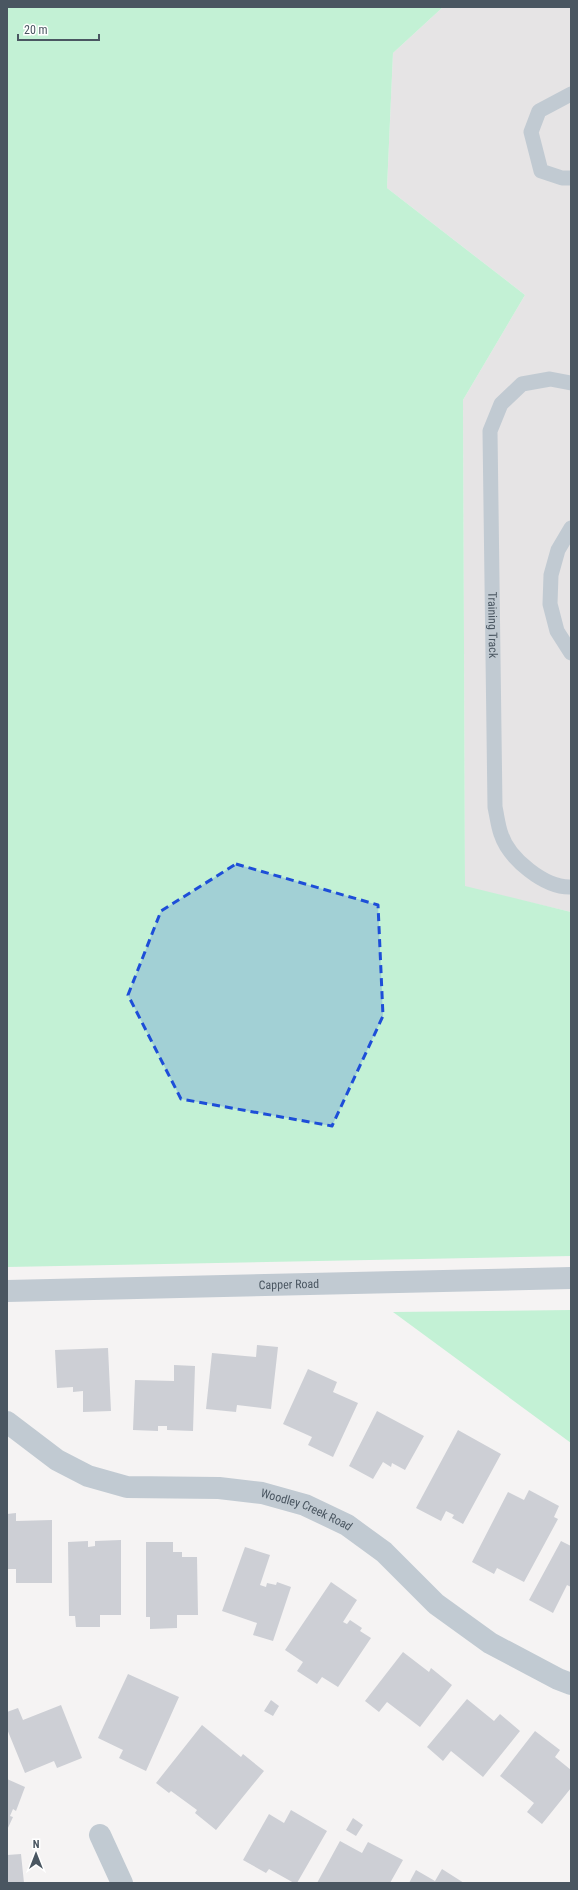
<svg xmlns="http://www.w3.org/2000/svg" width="578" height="1890" font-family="'Roboto Condensed',sans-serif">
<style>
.education{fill:#e6e4e5}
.green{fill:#c3f1d5}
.building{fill:#cdcfd5}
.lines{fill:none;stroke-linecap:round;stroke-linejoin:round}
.lane{stroke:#c1cad2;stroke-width:15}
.street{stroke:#c1cad2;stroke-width:22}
.marked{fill:#1d4ed8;fill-opacity:0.2;stroke:#1d4ed8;stroke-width:3;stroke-dasharray:8 5;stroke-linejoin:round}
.labels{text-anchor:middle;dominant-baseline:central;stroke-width:3;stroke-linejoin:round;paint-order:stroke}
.street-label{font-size:12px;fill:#4a5661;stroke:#fff}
</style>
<rect width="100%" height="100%" fill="#f5f3f3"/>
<path class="education" d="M443,7h128v905l-106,-25 -2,-487 62,-105 -138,-107 6,-135z"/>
<path class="green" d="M7,7h436l-50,46 -6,135 138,107 -62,105 2,486 106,26v344l-564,11z
M571,1310v133l-178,-131z"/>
<path class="building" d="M257,1345l21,2 -7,62 -34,-4 -1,7 -30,-3 6,-56 44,4z
M108,1348l3,63 -28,1v-21l-10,1v-5l-16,1 -2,-38z
M174,1365l21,1 -2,65 -26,-1v-4h-9v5l-25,-1 2,-50 39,1z
M308,1369l29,13 -4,10 25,11 -25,54 -25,-12 4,-8 -29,-13z
M377,1411l47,25 -19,34 -13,-7 -1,4 -8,-5 -10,17 -24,-13z
M458,1430l43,24 -38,70 -11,-6 2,-3 -8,-4 -5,10 -25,-13z
M529,1490l30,16 -5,11 4,2 -34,63 -27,-14 -3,6 -22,-12 36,-70 16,8z
M16,1513v8l36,-1v63h-36v-14h-9v-55z
M121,1540v75h-21v12h-24l-1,-11h-6l-1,-74 20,-1v6l7,-1v-5z
M561,1541l10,5v41l-4,-2 -14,28 -24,-13z
M146,1542h27v10h9v5h15l1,58h-21v13l-27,1v-12h-4z
M245,1547l25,8 -10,30 6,2 1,-4 9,2 1,-3 14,5 -18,54 -20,-6 4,-12 -35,-12z
M331,1582l26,18 -14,22 4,2 3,-4 12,8 -2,3 11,7 -33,49 -16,-10 -5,7 -20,-13 6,-9 -18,-12z
M403,1652l26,20 2,-4 21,17 -32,42 -33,-25 -8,10 -14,-11z
M128,1674l51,23 -33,74 -27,-13 4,-8 -25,-12z
M467,1699l27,22 6,-7 20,17 -37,46 -32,-26 -8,10 -16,-14z
M271,1700l8,6 -6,10 -9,-5z
M61,1705l21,53 -25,10 -3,-7 -29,12 -18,-44v-17l11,-4 5,12z
M202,1725l39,32 2,-3 21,17 -48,59 -21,-17 2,-3 -26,-19 -2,2 -13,-10z
M535,1731l25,19 -5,7 16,13v18l-29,36 -15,-12 7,-9 -34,-27z
M7,1779l18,8 -9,24 -3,-2 -3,7 3,1 -6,13z
M291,1810l36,21 -30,52h-3l-25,-14 -3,4 -23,-13 26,-46 15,9z
M353,1818l10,7 -7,11 -10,-6z
M340,1841l22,12 6,-11 35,18 -13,23h-73z
M21,1854l3,29h-17v-28z
M442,1869l22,14h-55l7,-13 19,11z"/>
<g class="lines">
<g class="lane">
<path d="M571,94l-32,17 -8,21 10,39 21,7h9"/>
<path id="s1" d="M571,383l-21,-4 -28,5 -21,20 -11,27 5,376c2,9 3,19 6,27 8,25 44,54 70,53"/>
<path d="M571,528l-13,22 -7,25 -1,29 7,27 14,22"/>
</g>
<g class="street">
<path id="s2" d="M7,1291l564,-13"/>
<path id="s3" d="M7,1422l50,38 31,16 39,11 92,1 43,5 43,12 42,20 37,27 52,52 54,39 68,36 13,5"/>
<path d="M100,1835l22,48"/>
</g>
</g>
<path class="marked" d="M236,864l142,41 5,111 -51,110 -151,-27 -53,-104 33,-84z"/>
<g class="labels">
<g class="street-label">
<text stroke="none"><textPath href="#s1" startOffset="302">Training Track</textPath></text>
<text stroke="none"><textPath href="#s2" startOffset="282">Capper Road</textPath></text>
<text stroke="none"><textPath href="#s3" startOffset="321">Woodley Creek Road</textPath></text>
</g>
</g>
<rect width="578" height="1890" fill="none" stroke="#4a5661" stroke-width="16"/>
<g transform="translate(36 1854)" stroke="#ffffff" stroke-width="3" paint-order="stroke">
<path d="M0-3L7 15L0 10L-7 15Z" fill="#4a5661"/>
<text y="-6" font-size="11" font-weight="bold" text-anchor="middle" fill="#4a5661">N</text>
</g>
<path d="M18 34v6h81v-6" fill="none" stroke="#4a5661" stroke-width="2"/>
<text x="24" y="34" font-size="12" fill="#4a5661" stroke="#ffffff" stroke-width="3" paint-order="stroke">20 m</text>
</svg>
